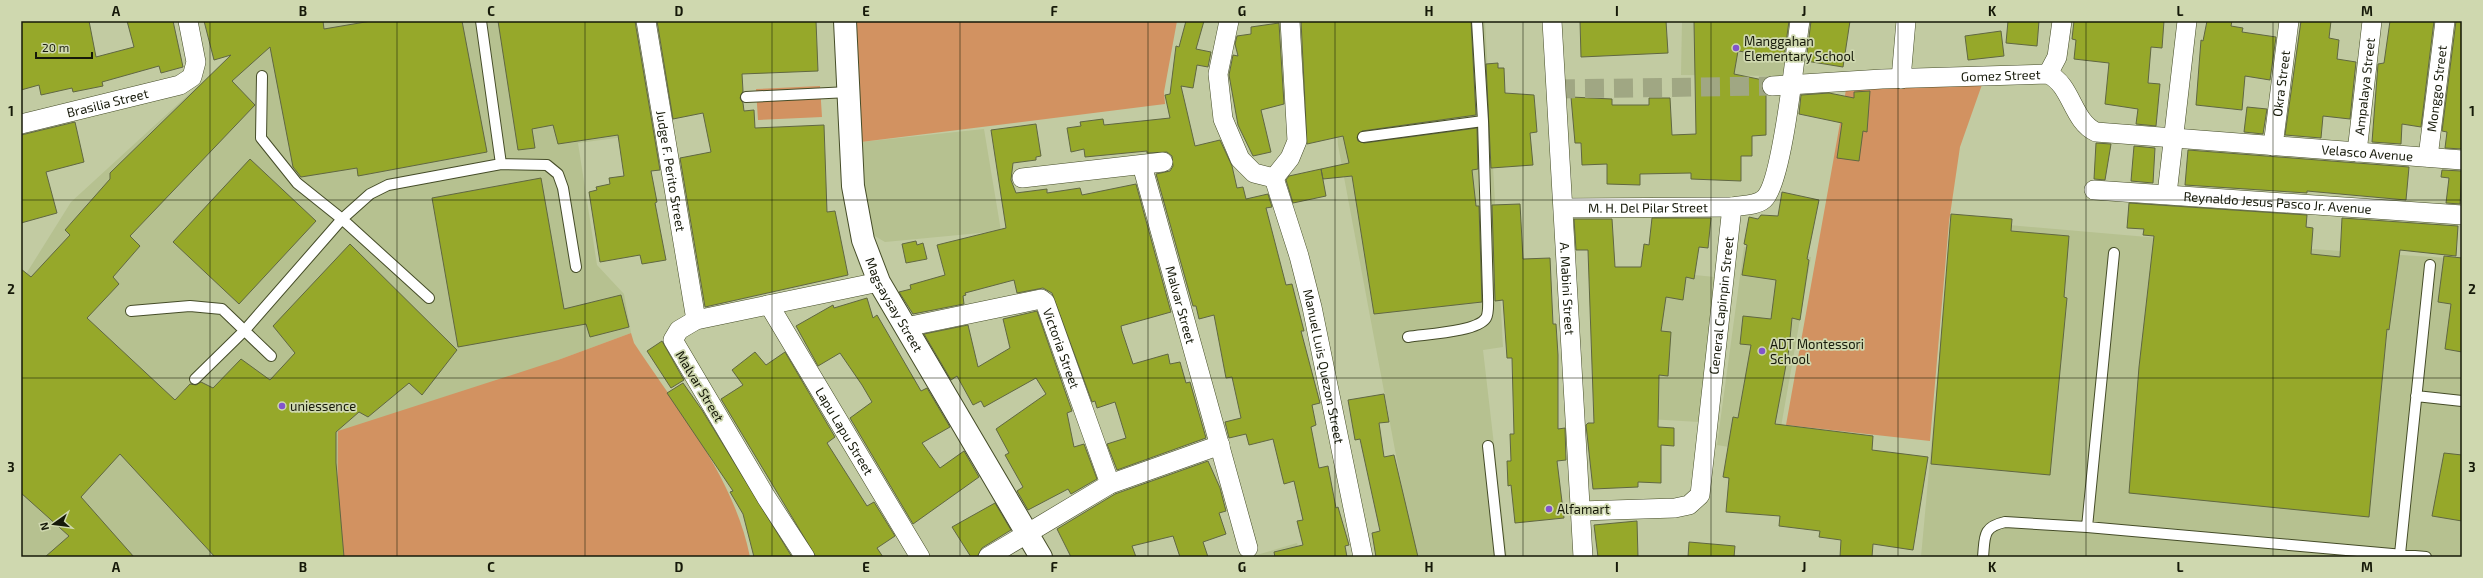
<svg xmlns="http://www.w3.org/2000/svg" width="2483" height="578" font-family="'Exo 2',sans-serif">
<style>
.built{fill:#b6c190}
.green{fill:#d29261}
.building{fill:#96a82a;stroke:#606742}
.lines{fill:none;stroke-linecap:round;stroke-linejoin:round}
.minor-tunnel{stroke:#a0a783;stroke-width:19;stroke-dasharray:19 10;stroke-linecap:butt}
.service-casing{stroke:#454c28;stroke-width:12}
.minor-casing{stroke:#454c28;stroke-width:20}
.tertiary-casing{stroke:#454c28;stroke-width:24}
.service{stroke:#fff;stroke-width:10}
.minor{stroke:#fff;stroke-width:19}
.tertiary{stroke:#fff;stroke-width:22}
.grid{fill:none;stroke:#161909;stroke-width:1;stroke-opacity:0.55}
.poi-dot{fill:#8254cd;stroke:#cfd8af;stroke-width:1.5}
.labels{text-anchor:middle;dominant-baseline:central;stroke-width:3.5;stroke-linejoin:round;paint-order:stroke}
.poi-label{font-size:13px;fill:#161909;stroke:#cfd8af;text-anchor:start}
.street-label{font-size:13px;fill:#161909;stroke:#cfd8af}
.neatline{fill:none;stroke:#161909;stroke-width:1.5}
.grid-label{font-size:13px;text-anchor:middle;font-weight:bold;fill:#161909}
</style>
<rect width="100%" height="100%" fill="#c2cba2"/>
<path class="built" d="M275,21h329l20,116 -46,6 19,122 27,29 7,39 -73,27 -221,197h-316v-275l50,-80 142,-130z
M1330,21h155l18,326 -20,3 24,207h-92l-77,-412z
M1682,21h112l-7,55 -106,-1z
M984,129l17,102 -116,11 -12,-7 -9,-51 -3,-42z
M1952,220l253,22 257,17v298h-541z
M1744,247l67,10 -35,198 -59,-10z
M1633,269l82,8 -16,145 -68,-4z
M1297,543l4,14h-51z"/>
<path class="green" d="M855,21h322l-13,71 1,12 -304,38z
M1985,76l-25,71 -11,75 -19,219 -144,-16 61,-341z
M820,86l2,31 -64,3 -2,-31z
M631,333l3,10c44,67 100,134 116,214h-413l1,-126 220,-71z"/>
<path class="building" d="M21,21h68l7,36 38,-10 -7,-26h46l10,46 -22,6 -2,-7 -57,16 1,4 -30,6 -1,-4 -31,7 -2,-10 -18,5z
M204,21h119l1,8 47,-8h91l25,131 -129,24 -1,-8 -56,9 -8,-10 -23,-120 -38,34 23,24 -125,131 10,10 -27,31 6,7 -32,34 88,82 15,-16 6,1 5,-3 12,6 28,-29 29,21 25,-27 -22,-27 77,-82 107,106 -35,45 -13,-12 -41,34 -9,-5 -23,20v31l8,94h-129l-95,-103 -39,43 53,60h-89l24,-21 -48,-43v-224l10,8 39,-42 -5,-5 45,-51v-6l121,-118 -17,5z
M498,21h137l25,149 -9,1 6,31 -2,1 11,57 -24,4 -2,-9 -40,7 -11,-70 8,-2 -1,-3 14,-3 -1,-6 15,-2 -6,-41 -60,9 -5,-19 -21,4 3,19 -17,2z
M657,21h159l2,50 -76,3 1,17 -3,7 3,5 1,8 10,-1 1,18 69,-3 3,87 8,-1 13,64 -143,32 -25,-149 31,-6 -8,-39 -30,6z
M1186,21h18l-8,28 15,3 -3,15 -11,-2 -4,23 -12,-2 14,60 25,-6 12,26 5,22 6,-1 3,12 22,-5 4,13 -6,1 20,77 6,-1 12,47h-3l19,72 -8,2 4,20 -5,2 8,41 9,-2 8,42 2,-1 11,38 -4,1 2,11h-72l-1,-5 29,-7 -6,-24 6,-1 -9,-39 -10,3 -11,-45 -24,6 -3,-11 -17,4 -4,-16 16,-4 -9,-41 -6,1 -12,-63 -15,4 -3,-13h-3l-37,-132 14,-3 3,-5 -1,-10 -5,-4 -20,1v-2l-62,6 -1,-8 -13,3 -4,-24 14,-2 -1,-4 23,-3 1,6 66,-7 -5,-23 5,-1 6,-48 3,1z
M1301,21h170l5,94 -114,16 -5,6 1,4 6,2 113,-15 1,41 -6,1 4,36h3l3,96 -108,12 -22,-138 -29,3 -2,-10 28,-6 -6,-27 -36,8z
M1580,21h86l2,32 -87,4z
M1694,21h95l-5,37 -46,-7 -4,23 29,6 -2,6 5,9v40l-14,1v20h-11v25l-50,-2v-6l-51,1v11l-33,-1v-20l-25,1 -1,-22h-6l-4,-46 41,2v6h37v-7h21l2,37 24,-1z
M1811,21h39l-7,46 -37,-6z
M2008,21h31l-2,25 -31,-3z
M2074,21h90l-2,27 -11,-1 -3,36 12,1 -4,42 -20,-2 2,-15 -33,-5 4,-41 -35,-4 2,-19 -4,-1z
M2207,21h25l-1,5 12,2 -1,4 34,5 -6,43 -25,-4 -3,34 -46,-5 5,-65 2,1z
M2301,21h30l-2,17 10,2 -2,19 19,3 -6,57 -27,-3 -2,22 -36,-3z
M2390,21h44l-13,106 -19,-3 -1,20 -29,-2 6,-78 6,-1z
M2456,21h6v128l-17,-1 2,-16 -5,-1z
M1279,23l5,81 -23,6 10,42 -18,4 -15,-31 -9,-50 4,-20 5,1 -3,-12 2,-8 14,-2v-7z
M2001,31l3,25 -36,4 -3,-24z
M1498,63v5h6l1,25 29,2 3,37 -7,1 3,32 -42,3 -5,-104z
M1870,91l-3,41 -4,-1 -4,30 -22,-3 5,-35 -43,-9 2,-19 28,-2 25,5v-6z
M2247,107l20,2 -4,25 -19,-2z
M75,122l9,40 -38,10 11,41 -36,10v-88z
M1036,124l5,32 -5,1v3l-23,3 -2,17 5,13 31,-4v4l33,-5 2,7 54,-11 35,128 -50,14 1,5 11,33 35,-10 2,10 10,-2 6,21 4,-1 16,56 -89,32 -10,-26 19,-6 -11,-36 -18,6 -2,-7 -3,1 -40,-109 -9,-5 -26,5 -3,-13 -49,13 1,2 -3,1 1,8 -51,10 -14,-22 12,-3 -1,-4 35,-10 -8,-30 69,-17 -15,-98z
M2096,143l15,1 -6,36 -11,-1z
M2134,146l21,2 -2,35 -22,-2z
M2188,150l221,17 -3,33 -99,-9v2l-122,-8z
M250,159l66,62 -77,83 -66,-62z
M1321,169l5,27 -33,7 -7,-23 3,-4z
M2442,170l20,1 -2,33 -14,-1 3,-25 -8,-1z
M541,178l23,131 57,-14 8,32 -39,10 -4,-13 -128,23 -26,-149z
M1782,192l37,8 -12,59 2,1 -9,60 -8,-2 -3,31 -14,75 98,12 -1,14 56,7 -15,93 -40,-6 -1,13h-32l1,-17 -22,-3 1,-6 -41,-5 1,-10 -54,-4 3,-34 -6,-1 10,-60 5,1 13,-73 -11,-1 3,-28 28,3 5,-39 -34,-5 5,-30 -3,-1 5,-27 9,2 3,-4 17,1z
M2129,203l178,12 -1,12 7,1 -2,26 29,3 2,-39 116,8 -2,30 -56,-6 -11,80 -2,-1 -18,188 -240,-24 10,-126 15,-131 -11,-1 1,-6 -17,-1z
M1520,204l3,55 27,-1 3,66h3l2,31v74l7,-1 1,32 -9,1 7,57 -49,5 -4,-38 -3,1 -1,-25h4l-1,-27h4l-2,-76h-5l-4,-58 -8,1 -3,-96z
M1951,214l61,5 -1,12 58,5 -5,61 3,1 -17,177 -119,-11z
M1652,218h59l-3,30 -9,-1 -5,32 -8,-2 -3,23 -17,-3 -5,34 10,1 -3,44 -9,-1 -1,52 16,1v18l-13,-1v38l-23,-1v5l-45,2 -7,-64 2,-2h6l-6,-173h-12l-2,-31h38l3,48h26l3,-23 5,1z
M916,241l1,4 6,-2 4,16 -21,4 -4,-19z
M2444,256l18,2v94l-17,-3 6,-45 -13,-2z
M867,298l6,20 4,-3 44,76 6,-3 23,39 -28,16 18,25 24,-17 15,26 -66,47 -63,-106 22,-16 -10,-17 -22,-32 -22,13 -22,-40 37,-21 1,3z
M1037,311l35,100 -5,2 7,34 10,-3 13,35 -26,15 -3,-5 -40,21 -11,-19 6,-4 -18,-32 4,-2 -13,-24 50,-35 -10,-16 -52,29 -3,-6 -8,4 -16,-29 -6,4 -27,-46 44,-9 10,42 32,-19 -7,-29z
M662,341l22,39 -13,8 -24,-37z
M755,352l11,13 19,-13 50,85 -8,6 40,63 7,-4 21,34 -18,12 6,9h-67l-95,-158 22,-14 -11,-15z
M683,383l19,27 90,147h-38l-11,-43 -13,-22 3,-1 -66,-98z
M1384,394l5,28 -10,1 5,34 10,-2 24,102h-42l-4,-24 8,-2 -20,-92 -5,1 -7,-40z
M2444,453l18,2v66l-30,-5z
M1208,461l12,27 6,23 -7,2 7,21 -23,8 5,15h-28l-7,-21 -41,10 4,11h-65l-14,-28 58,-35z
M995,503l16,27 -29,18 -5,9h-6l-19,-30z
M1637,521l1,36h-40l-4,-32z
M1689,542l46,4 -1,11h-46z"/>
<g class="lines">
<path class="minor-tunnel" d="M1556,89l216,-3"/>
<defs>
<path id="service" d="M481,21l20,143
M262,76l-1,62 36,45 45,36 87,79
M746,97l103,-5
M1363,137l120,-16 -6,-100
M131,311l59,-5 32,3 49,47
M1408,337c18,-3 69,-5 78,-19 3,-5 2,-16 2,-22l-5,-175
M195,379l50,-49 97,-111 28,-25 18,-9 113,-21 46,1 11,9 5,14 13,79
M2416,396l46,5
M1488,446l12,111
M2087,527l27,-274
M2400,554l30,-289
M1983,557c2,-20 -1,-30 22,-35l82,5 339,30"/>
<g id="minor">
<path id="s1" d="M646,21l50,299"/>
<path d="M1229,21l-11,53 5,45 17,40 14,14 20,5"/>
<path id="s2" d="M1552,21l31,536"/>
<path d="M2048,74l9,-17 5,-36"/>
<path d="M1901,79l5,-58"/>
<path id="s3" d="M1772,86l110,-7 166,-5c24,11 24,47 48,58l366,28"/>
<path id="s4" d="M21,124l159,-39 12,-8 4,-15 -8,-41"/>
<path id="s5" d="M2273,146l16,-125"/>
<path id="s6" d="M2357,152l15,-131"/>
<path id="s7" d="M2428,157l17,-136"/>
<path id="s8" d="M1142,165l106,383"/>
<path d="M1022,178l141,-16"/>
<path id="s9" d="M1274,178l25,78 13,51 51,250"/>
<path d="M1274,178l16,-20 7,-17 -7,-120"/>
<path id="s10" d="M2094,190l368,25"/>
<path d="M2167,194l20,-173"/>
<path id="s11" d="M1564,208l168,-1"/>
<path id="s12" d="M769,305l151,252"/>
<path id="s13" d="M906,327l135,-28 4,3 65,182"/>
<path id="s14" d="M1580,511l95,-3 14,-3 11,-10 32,-288c10,-2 24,-1 32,-8 19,-17 31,-147 36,-178"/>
<path d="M805,557l-39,-60 -93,-157 6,-10 17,-10 183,-38"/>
<path d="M988,557l122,-73 110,-39"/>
</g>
<g id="tertiary">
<path id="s15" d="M845,21l8,165 10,54 16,42 162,275"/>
</g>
</defs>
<use href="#service" class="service-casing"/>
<use href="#minor" class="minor-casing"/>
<use href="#tertiary" class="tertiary-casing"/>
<use href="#service" class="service"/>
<use href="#minor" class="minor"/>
<use href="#tertiary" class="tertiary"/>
</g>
<path class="grid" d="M210,21v536M397,21v536M585,21v536M772,21v536M960,21v536M1148,21v536M1335,21v536M1523,21v536M1711,21v536M1898,21v536M2086,21v536M2273,21v536M21,200h2441M21,378h2441"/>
<g class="poi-dot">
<circle cx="1736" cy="48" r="4"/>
<circle cx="1762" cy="351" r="4"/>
<circle cx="282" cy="406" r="4"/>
<circle cx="1549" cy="509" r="4"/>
</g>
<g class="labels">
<g class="poi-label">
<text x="1744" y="41">Manggahan<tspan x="1744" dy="15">Elementary School</tspan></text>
<text x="1770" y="344">ADT Montessori<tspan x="1770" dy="15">School</tspan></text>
<text x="290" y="406">uniessence</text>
<text x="1557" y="509">Alfamart</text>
</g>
<g class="street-label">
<text stroke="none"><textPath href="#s3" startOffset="229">Gomez Street</textPath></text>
<text stroke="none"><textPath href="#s5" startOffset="63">Okra Street</textPath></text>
<text stroke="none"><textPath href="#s6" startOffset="66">Ampalaya Street</textPath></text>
<text stroke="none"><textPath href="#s7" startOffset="69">Monggo Street</textPath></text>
<text stroke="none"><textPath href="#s4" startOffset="89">Brasilia Street</textPath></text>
<text stroke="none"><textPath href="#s3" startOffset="625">Velasco Avenue</textPath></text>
<text stroke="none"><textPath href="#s1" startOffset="152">Judge F. Perito Street</textPath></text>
<text stroke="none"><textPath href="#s10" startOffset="184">Reynaldo Jesus Pasco Jr. Avenue</textPath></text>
<text stroke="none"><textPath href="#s11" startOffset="84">M. H. Del Pilar Street</textPath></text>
<text stroke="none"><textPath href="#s2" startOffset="268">A. Mabini Street</textPath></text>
<text stroke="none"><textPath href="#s15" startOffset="292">Magsaysay Street</textPath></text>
<text stroke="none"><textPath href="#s8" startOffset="145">Malvar Street</textPath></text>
<text stroke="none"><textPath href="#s14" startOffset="315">General Capinpin Street</textPath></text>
<text stroke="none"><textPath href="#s13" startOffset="192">Victoria Street</textPath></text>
<text stroke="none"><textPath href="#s9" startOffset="195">Manuel Luis Quezon Street</textPath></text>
<text transform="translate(700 386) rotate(59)">Malvar Street</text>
<text stroke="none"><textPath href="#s12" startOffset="147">Lapu Lapu Street</textPath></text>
</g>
</g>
<rect width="2483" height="578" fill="none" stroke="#cfd8af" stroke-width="44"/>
<g transform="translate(54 524) rotate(256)" stroke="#cfd8af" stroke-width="3" paint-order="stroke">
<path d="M0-3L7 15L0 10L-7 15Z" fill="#161909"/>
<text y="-6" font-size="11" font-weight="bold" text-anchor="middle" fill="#161909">N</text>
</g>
<path d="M36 52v6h56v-6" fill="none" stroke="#161909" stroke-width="2"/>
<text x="42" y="52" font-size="12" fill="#161909" stroke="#cfd8af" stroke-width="3" paint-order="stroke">20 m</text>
<rect x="22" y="22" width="2439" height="534" class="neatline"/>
<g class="grid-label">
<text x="116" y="16">A</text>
<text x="303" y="16">B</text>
<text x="491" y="16">C</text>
<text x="679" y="16">D</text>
<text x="866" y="16">E</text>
<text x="1054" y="16">F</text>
<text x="1242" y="16">G</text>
<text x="1429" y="16">H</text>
<text x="1617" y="16">I</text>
<text x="1804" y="16">J</text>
<text x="1992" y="16">K</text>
<text x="2180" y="16">L</text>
<text x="2367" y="16">M</text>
<text x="11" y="116">1</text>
<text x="2472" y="116">1</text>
<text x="11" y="294">2</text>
<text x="2472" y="294">2</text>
<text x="11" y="472">3</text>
<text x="2472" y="472">3</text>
<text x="116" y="572">A</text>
<text x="303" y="572">B</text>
<text x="491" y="572">C</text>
<text x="679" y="572">D</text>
<text x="866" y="572">E</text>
<text x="1054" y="572">F</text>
<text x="1242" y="572">G</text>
<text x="1429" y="572">H</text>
<text x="1617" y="572">I</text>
<text x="1804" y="572">J</text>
<text x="1992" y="572">K</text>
<text x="2180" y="572">L</text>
<text x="2367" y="572">M</text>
</g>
</svg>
